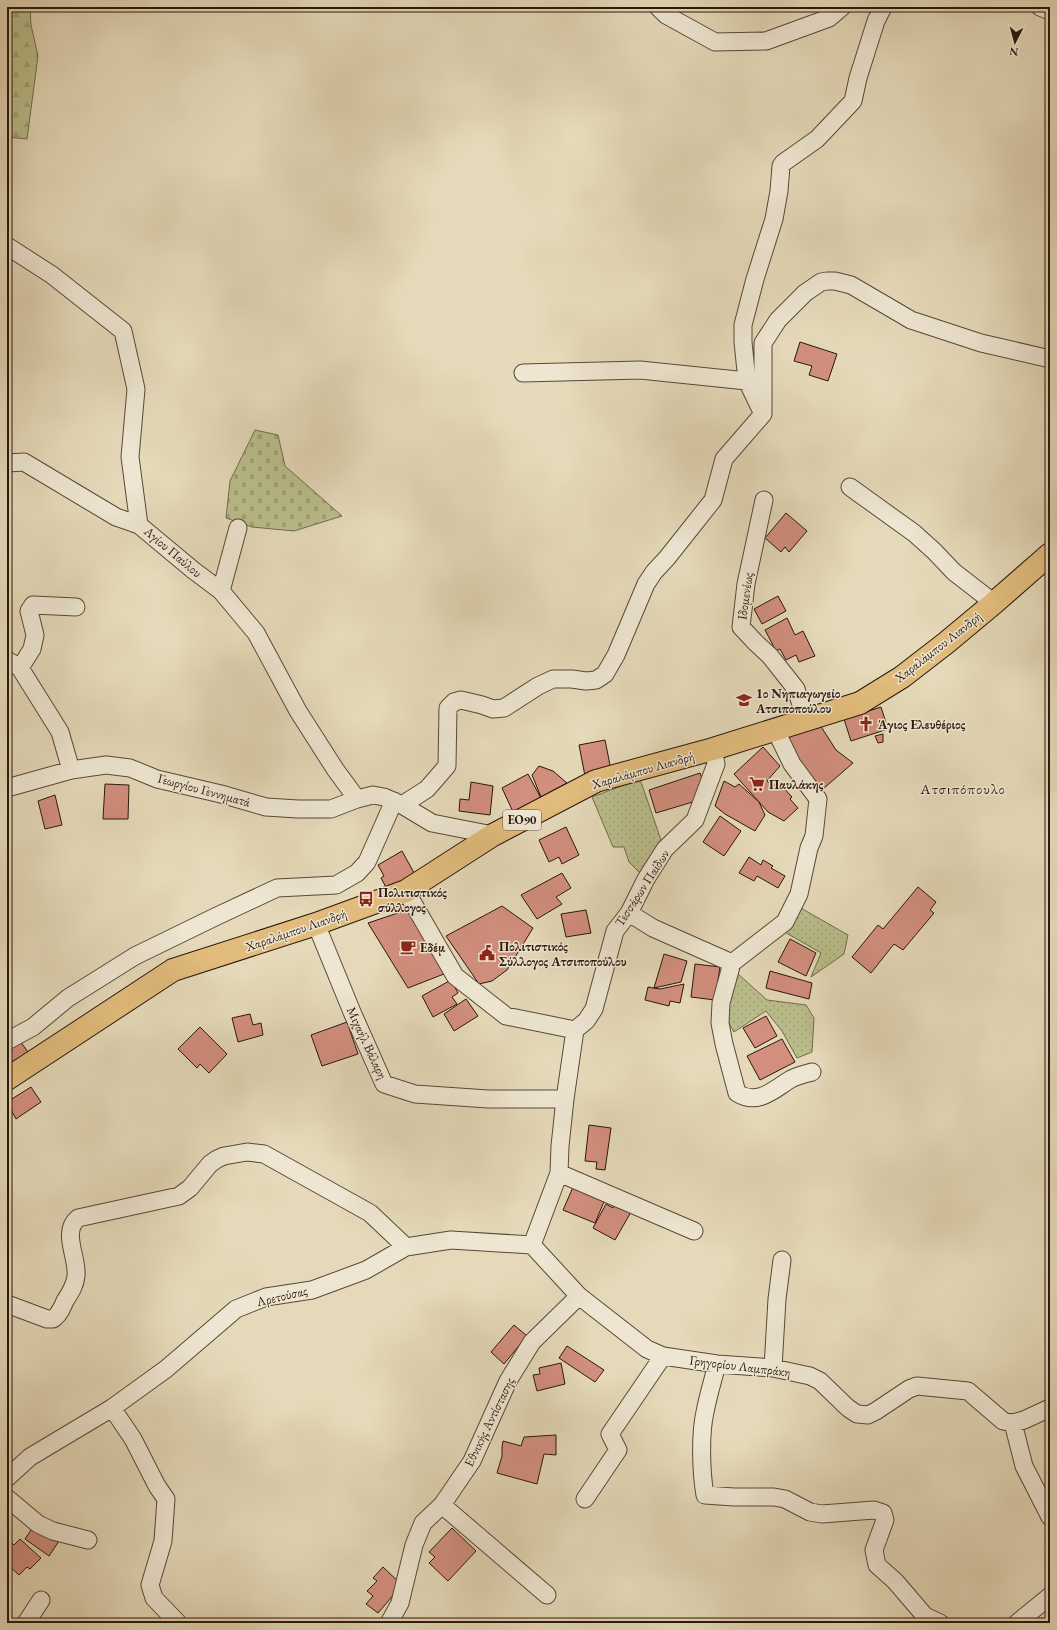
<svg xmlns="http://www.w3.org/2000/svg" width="1057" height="1630" font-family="'EB Garamond',serif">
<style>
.grass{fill:url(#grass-dots);stroke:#716a4c}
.forest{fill:url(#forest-firs);stroke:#716a4c}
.cemetery{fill:url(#cemetery-stones);stroke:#716a4c}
.building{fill:#d28f7e;stroke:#28170c}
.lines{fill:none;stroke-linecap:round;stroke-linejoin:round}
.minor-casing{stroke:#574837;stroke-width:19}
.major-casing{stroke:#28170c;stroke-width:24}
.minor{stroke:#eee6d2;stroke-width:17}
.major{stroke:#e2bc7c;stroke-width:22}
.labels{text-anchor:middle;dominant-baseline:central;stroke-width:3;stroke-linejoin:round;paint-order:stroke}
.shield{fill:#eee6d2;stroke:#635547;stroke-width:1}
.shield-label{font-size:12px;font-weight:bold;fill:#28170c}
.street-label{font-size:13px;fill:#28170c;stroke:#eee6d2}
.poi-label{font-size:13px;font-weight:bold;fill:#28170c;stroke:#eee6d2;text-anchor:start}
.quarter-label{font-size:15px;letter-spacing:1px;fill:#28170c;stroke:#eee6d2}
</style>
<defs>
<pattern id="grass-dots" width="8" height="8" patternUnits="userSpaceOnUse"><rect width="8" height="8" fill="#babe8b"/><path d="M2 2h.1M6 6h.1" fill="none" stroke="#a0a377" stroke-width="1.8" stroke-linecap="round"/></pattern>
<pattern id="forest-firs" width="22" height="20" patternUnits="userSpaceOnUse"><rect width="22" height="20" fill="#babe8b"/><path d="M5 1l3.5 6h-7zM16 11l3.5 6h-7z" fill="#a0a377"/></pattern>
<pattern id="cemetery-stones" width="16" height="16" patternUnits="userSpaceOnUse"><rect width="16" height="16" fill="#babe8b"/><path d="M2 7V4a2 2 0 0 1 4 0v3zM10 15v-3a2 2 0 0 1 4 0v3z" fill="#a0a377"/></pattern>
</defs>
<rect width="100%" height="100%" fill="#e5d9b9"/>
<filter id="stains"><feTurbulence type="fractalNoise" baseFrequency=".005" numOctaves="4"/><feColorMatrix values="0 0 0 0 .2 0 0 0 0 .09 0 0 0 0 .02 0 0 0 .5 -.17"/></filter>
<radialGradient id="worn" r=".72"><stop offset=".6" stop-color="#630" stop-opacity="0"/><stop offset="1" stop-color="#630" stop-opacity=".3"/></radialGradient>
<path class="grass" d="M640,779l22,64 -20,32 -13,-13 -5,-15h-11l-21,-50z
M799,907l49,28 -4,19 -33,23 10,-24 -38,-22z
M736,972l31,28 39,5 8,13 -2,34 -15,6 -15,-27 -16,-20 -32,21 -7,-12v-21z"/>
<path class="forest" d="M7,7h23l1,18 7,31 -11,83 -20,-2z"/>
<path class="cemetery" d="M255,430l23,5 7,31 57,50 -48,15 -42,-4 -26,-9 4,-37z"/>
<path class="building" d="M800,342l37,12 -9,27 -19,-6 3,-9 -18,-5z
M786,513l21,18 -18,21 -4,-5 -4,5 -16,-14z
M778,596l8,15 -24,13 -8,-15z
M787,618l8,17 8,-4 12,25 -16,6 -3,-7 -10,5 -6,-11 -4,2 -11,-21z
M881,707l7,22 -37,12 -7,-22z
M820,725l16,25 17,13 -30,26 -13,-7 -25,-46z
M883,734v8l-5,1 -3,-7z
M605,740l6,30 -26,6 -6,-31z
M763,747l17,19 -13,15 6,5 5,-4 14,15 -2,2 8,9 -14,13 -16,-9 -34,-38z
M539,766l14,5 14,12 -26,14 -9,-22z
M700,773l5,14 -9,14 -40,12 -7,-23z
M528,774l14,26 -28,14 -12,-26z
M724,781l11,6 4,-3 20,18 6,13 -10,16 -30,-17 -10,-8z
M471,782l22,4 -3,29 -31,-4 1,-12 9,1z
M105,784l24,1 -1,34h-25z
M55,795l7,30 -17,4 -7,-28z
M720,816l21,15 -17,25 -21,-14z
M566,827l13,28 -17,9 -3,-7 -10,5 -10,-22z
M402,851l16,29 -28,15 -9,-17 3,-2 -6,-11z
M749,857l12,8 2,-5 10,6 -2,2 14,8 -7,12 -21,-12 -3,5 -15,-8z
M562,873l9,15 -15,9 6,7 -25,15 -16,-24z
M918,887l18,15 -6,8 4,3 -31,37 -9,-6 -23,29 -19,-16 26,-32 5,4z
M502,906l31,22 -26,42 -15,11 -13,3 -33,-48z
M410,909l39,63 -41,16 -40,-65z
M586,910l5,23 -25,4 -5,-23z
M790,939l26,14 -10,23 -28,-14z
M664,954l23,7 -6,21 -27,6z
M695,964l25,3 -5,33 -24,-3z
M770,971l42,12 -3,16 -43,-11z
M451,980l7,13 -6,4 5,7 -24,13 -11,-21z
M684,984l-4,19 -10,-2 -1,5 -24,-6 3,-13 12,2z
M466,999l12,17 -24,15 -10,-17z
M250,1014l3,11 8,-2 2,12 -25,7 -6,-24z
M766,1016l11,20 -22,12 -12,-20z
M347,1022l11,32 -36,12 -11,-31z
M200,1027l27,27 -18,19 -9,-9 -3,4 -19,-19z
M18,1038l12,17 -23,16v-24z
M782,1039l13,23 -35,18 -13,-24z
M31,1087l10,15 -25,17 -9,-17z
M589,1125l22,3 -6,42 -9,-1 1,-7 -12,-1z
M574,1185l32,12 -11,26 -32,-13z
M615,1203l16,9 -16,28 -22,-12 13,-24 7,4z
M514,1325l13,11 -23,28 -13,-12z
M567,1346l37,24 -9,12 -36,-24z
M561,1363l4,21 -28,7 -4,-16 7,-1 -1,-6z
M556,1435v20l-12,-1 -7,30 -40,-11 5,-17v-9l1,-6 18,5 3,-9z
M35,1524l24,17 -10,15 -24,-17z
M452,1528l24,23 -28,30 -19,-18 6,-6 -6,-5z
M7,1538l7,7 6,-6 21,19 -11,11 -3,-2 -8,8 -12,-11z
M383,1567l19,18 -24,28 -12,-9 7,-8 -6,-5 10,-10 -4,-3z"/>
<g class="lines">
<defs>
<path id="minor" d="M658,7l8,8 49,27 51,-1 63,-23 13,-11
M1040,7l10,4
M7,246l45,29 71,56 13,58 -6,68 9,68 54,45 28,21 35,42 42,78 37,58 22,30
M523,373l117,-3 107,11
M763,411v-68l15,-23 27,-27 16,-11 6,-1h8l16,4 60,35 70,23 69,16
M7,463l17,-1 92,55 23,8
M850,487l64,46 20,18 20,21 40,31
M764,500l-18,84 -5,43 14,15 15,14 26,33 10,31
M221,591l17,-63
M7,660l13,8 40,64 11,38
M20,668l12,-19 3,-14 -6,-24 4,-6 43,2
M776,731l16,33 26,35 -4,37 -5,12 -10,46 -14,28 -53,41 -11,40 -1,20 4,21 13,49c21,13 36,-3 54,-14 6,-3 14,-5 21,-7
M7,788l64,-18 35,-5 24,3 27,11 64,15 45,13 32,2h33l26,-10 16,-4 11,2 18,8 30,18 61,12
M402,805l25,-16 20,-23 1,-58 6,-6 7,-2 21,5 11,4 11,-1 34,-22 15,-7h19l14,2 10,-1 9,-6 11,-19 30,-71 8,-12 13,-14 46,-58 11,-41 39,-45 -16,-33 -4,-39v-17l12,-46 19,-60 5,-28 2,-25 2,-3 34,-24 36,-38 5,-23 18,-57 7,-14
M406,891l49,85 51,40 69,14
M629,913l24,15 79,35
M316,924l36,88 32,72 31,10 73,5h77
M7,1041l26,-14 35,-29 67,-42 80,-39 62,-29 59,-3 21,-12 10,-11 27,-61
M559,1173l135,58
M532,1245l47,51 68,53 16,7 54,8 56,4 37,8 10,5 28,27 9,6 11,1 8,-4 33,-22 8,-3 51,5 35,30 10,2 11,-3 26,-12
M532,1245l27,-72 1,-27 5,-47 10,-69 11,-9 8,-12 21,-78 14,-18 17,-34 19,-30 30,-29 21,-56 -3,-15
M7,1304l40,15h6c6,-4 9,-11 12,-18 5,-8 10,-15 11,-25 2,-19 -15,-44 2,-58l101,-22 11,-8 20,-24 7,-5 7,-3 23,-4 17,2 106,59 36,34
M717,1364c-4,16 -9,32 -12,48 -5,22 -4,60 0,83l29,2h40l11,2 25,13 12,2 52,-4 9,3 2,7 -11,30 3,15 18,16 30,35 15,7
M773,1368l4,-69 5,-39
M112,1408l21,31 24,47 9,13 -3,42 -13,44 4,13 24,25
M1013,1423l11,43 26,51
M7,1478l23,-21 82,-49 54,-39 70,-60 30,-12 46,-7 54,-20 40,-23 45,-7 81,5
M7,1498l31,26 15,7 35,9
M585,1499l33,-49 -8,-16 53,-78
M442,1505l105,90
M26,1623l15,-23
M389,1623l11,-20 14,-58 9,-22 19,-18 30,-44 36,-80 24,-39 47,-46
M1017,1623l33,-27"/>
<path id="major" d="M7,1079l166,-109 143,-46 90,-33 87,-56 103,-54 117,-32 147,-46 42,-26 44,-34 48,-40 56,-49"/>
</defs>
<use href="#minor" class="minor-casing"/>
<use href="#major" class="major-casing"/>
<use href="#minor" class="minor"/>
<use href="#major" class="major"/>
</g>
<defs>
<symbol id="school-bare" viewBox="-9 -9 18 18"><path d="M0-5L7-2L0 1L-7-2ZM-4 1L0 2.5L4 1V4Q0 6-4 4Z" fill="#8f2418" stroke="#eee6d2" stroke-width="2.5" paint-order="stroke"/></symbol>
<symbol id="church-bare" viewBox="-9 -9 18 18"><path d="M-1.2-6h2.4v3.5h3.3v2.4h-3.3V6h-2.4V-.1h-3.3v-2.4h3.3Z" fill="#8f2418" stroke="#eee6d2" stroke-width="2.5" paint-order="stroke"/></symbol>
<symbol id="supermarket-bare" viewBox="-9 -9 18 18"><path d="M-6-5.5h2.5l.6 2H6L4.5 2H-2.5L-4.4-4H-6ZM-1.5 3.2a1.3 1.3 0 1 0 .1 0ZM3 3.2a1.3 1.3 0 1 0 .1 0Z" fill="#8f2418" stroke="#eee6d2" stroke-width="2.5" paint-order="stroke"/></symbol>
<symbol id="bus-bare" viewBox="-9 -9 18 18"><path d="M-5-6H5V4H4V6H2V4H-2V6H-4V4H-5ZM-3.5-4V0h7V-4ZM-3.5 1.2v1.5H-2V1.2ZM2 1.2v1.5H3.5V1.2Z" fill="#8f2418" stroke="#eee6d2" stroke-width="2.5" paint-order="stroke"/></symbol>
<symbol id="cafe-bare" viewBox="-9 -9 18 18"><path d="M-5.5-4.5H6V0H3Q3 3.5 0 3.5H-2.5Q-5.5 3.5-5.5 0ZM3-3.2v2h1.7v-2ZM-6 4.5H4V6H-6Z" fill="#8f2418" stroke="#eee6d2" stroke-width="2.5" paint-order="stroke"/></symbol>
<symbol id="civic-bare" viewBox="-9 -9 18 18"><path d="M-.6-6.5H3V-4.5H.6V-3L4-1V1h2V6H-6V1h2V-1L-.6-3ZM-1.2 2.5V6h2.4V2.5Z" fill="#8f2418" stroke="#eee6d2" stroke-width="2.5" paint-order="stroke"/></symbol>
</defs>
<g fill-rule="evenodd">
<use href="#school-bare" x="733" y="689" width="22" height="22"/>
<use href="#church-bare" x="855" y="713" width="22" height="22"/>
<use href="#supermarket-bare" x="746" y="773" width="22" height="22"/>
<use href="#bus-bare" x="355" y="888" width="22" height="22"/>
<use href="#cafe-bare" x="397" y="936" width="22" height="22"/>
<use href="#civic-bare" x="476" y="942" width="22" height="22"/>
</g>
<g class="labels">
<rect class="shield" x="503" y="810" width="38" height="20" rx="3"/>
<g class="shield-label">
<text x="522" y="820">ΕΟ90</text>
</g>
<g class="street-label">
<text transform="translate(173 552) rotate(40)">Αγίου Παύλου</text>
<text transform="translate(745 596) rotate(-82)">Ιδομενέως</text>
<text transform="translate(938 647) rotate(-38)">Χαραλάμπου Λιανδρή</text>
<text transform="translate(643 770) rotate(-16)">Χαραλάμπου Λιανδρή</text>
<text transform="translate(204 790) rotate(15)">Γεωργίου Γεννηματά</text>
<text transform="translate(642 888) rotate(-57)">Τεσσάρων Παίδων</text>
<text transform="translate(296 930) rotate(-19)">Χαραλάμπου Λιανδρή</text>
<text transform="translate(367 1043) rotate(65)">Μιχαήλ Βάλαρη</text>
<text transform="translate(282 1296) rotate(-13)">Αρετούσας</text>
<text transform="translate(740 1366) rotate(7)">Γρηγορίου Λαμπράκη</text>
<text transform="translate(489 1422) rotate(-64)">Εθνικής Αντίστασης</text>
</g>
<g class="poi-label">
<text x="756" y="693">1ο Νηπιαγωγείο<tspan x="756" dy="15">Ατσιποπούλου</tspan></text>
<text x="878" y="724">Άγιος Ελευθέριος</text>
<text x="769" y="784">Παυλάκης</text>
<text x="378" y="892">Πολιτιστικός<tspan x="378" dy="15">σύλλογος</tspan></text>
<text x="499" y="946">Πολιτιστικός<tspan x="499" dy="15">Σύλλογος Ατσιποπούλου</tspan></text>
<text x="420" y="947">Εδέμ</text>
</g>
<g class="quarter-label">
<text x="963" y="788">Ατσιπόπουλο</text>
</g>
</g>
<rect width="1057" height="1630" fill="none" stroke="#e5d9b9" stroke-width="24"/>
<rect x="8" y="8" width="1041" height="1614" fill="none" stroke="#28170c" stroke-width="2"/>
<rect x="12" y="12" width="1033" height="1606" fill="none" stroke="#28170c"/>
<g transform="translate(1015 42) rotate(186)" stroke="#eee6d2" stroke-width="3" paint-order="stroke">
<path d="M0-3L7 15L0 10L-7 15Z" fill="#28170c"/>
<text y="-6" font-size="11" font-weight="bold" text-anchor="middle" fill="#28170c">N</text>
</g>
<rect width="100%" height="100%" filter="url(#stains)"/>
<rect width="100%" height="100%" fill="url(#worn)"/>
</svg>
